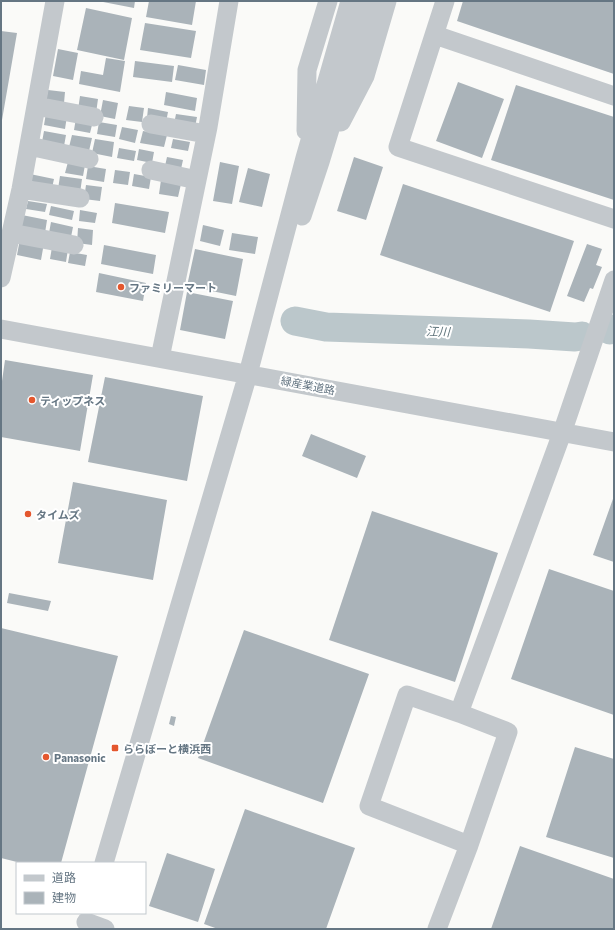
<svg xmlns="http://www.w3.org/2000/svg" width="615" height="930" font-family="Commissioner,'Noto Sans JP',sans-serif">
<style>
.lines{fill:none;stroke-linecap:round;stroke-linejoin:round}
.river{stroke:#bbc7cb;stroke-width:29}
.building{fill:#aab3b9}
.minor{stroke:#c3c8cc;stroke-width:19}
.poi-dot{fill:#e4572e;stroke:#fff;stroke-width:1.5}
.labels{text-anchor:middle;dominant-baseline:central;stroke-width:4;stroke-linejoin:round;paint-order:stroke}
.poi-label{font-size:11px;font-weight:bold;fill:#657683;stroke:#fff;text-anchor:start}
.street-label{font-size:11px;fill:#657683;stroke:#fff}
.water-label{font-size:12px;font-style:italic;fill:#60757c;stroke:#fff}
</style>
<rect width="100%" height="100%" fill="#fafaf8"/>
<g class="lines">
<path class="river" d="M295,321l31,6 203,7 46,3 7,-1
M610,330l4,-1"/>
</g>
<path class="building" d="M98,1h37l-1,7z
M149,1h47l-4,24 -46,-8z
M463,1h151v73l-157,-53z
M86,8l46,10 -8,42 -47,-10z
M145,23l51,8 -5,27 -51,-8z
M1,31l16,2 -15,87h-1z
M58,49l20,4 -5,27 -20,-4z
M106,58l19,3 -5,31 -41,-8 2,-13 22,4z
M135,61l39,5 -2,16 -39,-5z
M178,65l28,5 -2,15 -29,-5z
M458,82l46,17 -22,59 -46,-17z
M516,85l98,32v83l-123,-40z
M48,90l17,2 -1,11 -18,-3z
M166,92l31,6 -2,13 -31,-6z
M80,96l18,3 -2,14 -18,-3z
M103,100l15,3 -3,16 -15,-3z
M129,106l15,2 -2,14 -16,-2z
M148,108l20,4 -2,10 -19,-4z
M46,113l21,3 -2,13 -21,-4z
M176,114l21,3 -2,10 -21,-3z
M76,118l17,3 -3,12 -16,-3z
M99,122l18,3 -2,12 -18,-3z
M122,127l16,3 -3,13 -16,-4z
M44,131l22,4 -2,11 -22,-4z
M143,131l24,4 -3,12 -24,-4z
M72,135l20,3 -3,13 -20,-4z
M95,139l19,3 -2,15 -20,-4z
M173,139l17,3 -2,9 -17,-3z
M119,148l17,3 -2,10 -17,-3z
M139,149l15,3 -2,11 -15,-3z
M167,157l16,3 -2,9 -16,-3z
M354,157l29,10 -17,53 -29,-9z
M68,162l17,3 -2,11 -18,-3z
M220,162l19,4 -7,38 -19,-3z
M88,166l18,3 -2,13 -18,-3z
M248,168l22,6 -8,33 -23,-5z
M115,170l15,2 -2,13 -15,-2z
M30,174l24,5 -2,9 -23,-4z
M134,174l17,3 -2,12 -17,-3z
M60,176l22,3 -2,14 -22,-4z
M161,180l20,4 -3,13 -19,-3z
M403,184l171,57 -24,71 -170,-57z
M86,185l16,2 -2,14 -16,-2z
M28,201l19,3 -2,8 -19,-3z
M115,203l54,9 -4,21 -53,-10z
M51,206l23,5 -2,9 -23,-5z
M80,210l17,3 -2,10 -16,-2z
M22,215l25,5 -2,13 -25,-5z
M51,222l22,5 -2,10 -22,-4z
M203,225l21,5 -4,16 -20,-5z
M78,228l15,2 -1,15 -15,-2z
M232,233l26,4 -3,17 -26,-4z
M20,239l24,4 -3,17 -24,-5z
M587,244l15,5 -6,16 6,2 -9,22 -3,-1 -6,14 -17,-6z
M104,245l52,10 -3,19 -52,-10z
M52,247l16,2 -2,13 -16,-3z
M195,249l48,10 -7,37 -49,-10z
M70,252l17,3 -2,11 -17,-3z
M99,273l47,10 -3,18 -47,-9z
M187,292l46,9 -8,38 -45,-9z
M5,360l88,15 -13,76 -79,-14v-49z
M105,377l98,19 -16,85 -99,-19z
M311,434l55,22 -9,22 -55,-22z
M73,482l94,18 -14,80 -95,-17z
M614,496v66l-21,-7z
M372,511l126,42 -43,129 -126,-42z
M549,569l65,22v124l-103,-36z
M9,593l42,8 -3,10 -41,-8z
M1,628l117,28 -57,207h-40l-20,-5z
M244,630l125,44 -46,129 -125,-45z
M171,716l5,1 -2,9 -5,-2z
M575,747l39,12v99l-68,-21z
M245,809l110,39 -29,81h-108l-14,-5z
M520,846l94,33v50h-123z
M167,853l48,16 -17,53 -49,-16z"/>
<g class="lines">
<path class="minor" d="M445,1l-47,146 216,72
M435,35l179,61
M36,106l58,11
M341,122l24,-46 22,-75
M151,124l55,10
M306,131l1,-61 21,-69
M29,146l60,13
M151,170l46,10
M21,189l59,9
M302,216l18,-54 49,-161
M11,233l63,12
M1,278l20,-89 34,-188
M1,329l613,113
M160,358l48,-231 21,-126
M459,713l-52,-18 -38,111 100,39
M104,863l144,-489 57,-216 45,-157
M86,922l19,7
M437,929l32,-84 39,-113 -49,-19 103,-280 52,-153"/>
</g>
<g class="poi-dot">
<circle cx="121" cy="287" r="4"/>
<circle cx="32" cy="400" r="4"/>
<circle cx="28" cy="514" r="4"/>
<rect x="111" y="744" width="8" height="8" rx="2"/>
<circle cx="46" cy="757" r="4"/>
</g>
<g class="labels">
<g class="poi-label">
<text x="129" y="287">ファミリーマート</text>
<text x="40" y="400">ティップネス</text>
<text x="36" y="514">タイムズ</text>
<text x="123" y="748">ららぽーと横浜西</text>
<text x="54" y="757">Panasonic</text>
</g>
<g class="street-label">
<text transform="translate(308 385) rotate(11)">緑産業道路</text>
</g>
<g class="water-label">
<text transform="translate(438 331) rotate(2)">江川</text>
</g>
</g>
<rect width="615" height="930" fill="none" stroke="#657683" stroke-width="4"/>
<rect x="16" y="862" width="130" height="52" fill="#ffffff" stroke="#c1c8cd"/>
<rect x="24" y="875" width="20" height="6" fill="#c3c8cc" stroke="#c1c8cd"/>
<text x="52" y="882" font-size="12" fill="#657683">道路</text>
<rect x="24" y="892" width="20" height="12" fill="#aab3b9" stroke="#c1c8cd"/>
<text x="52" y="902" font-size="12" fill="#657683">建物</text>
</svg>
